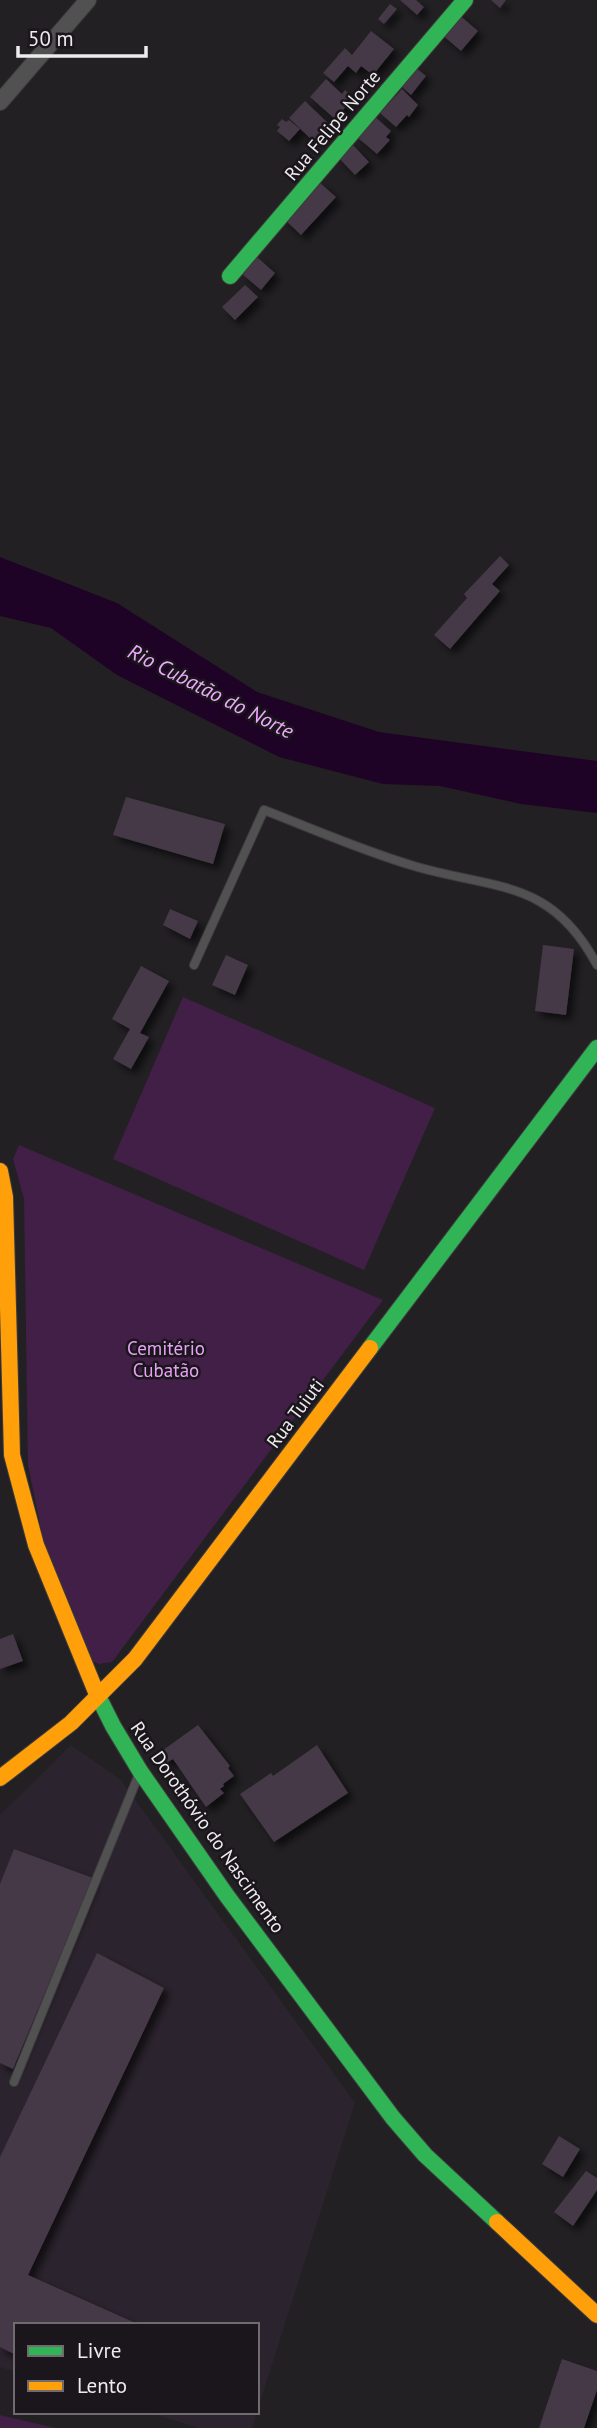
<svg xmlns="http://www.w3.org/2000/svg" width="597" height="2428" font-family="'PT Sans',sans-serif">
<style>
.built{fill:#2b232d}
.green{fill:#411f47}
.water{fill:#1f0326}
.building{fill:#443946;filter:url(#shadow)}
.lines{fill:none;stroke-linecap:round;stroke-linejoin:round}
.lane-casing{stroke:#3d3b3d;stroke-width:10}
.street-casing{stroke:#3d3b3d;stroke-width:18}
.fast-casing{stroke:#3d3b3d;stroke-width:18}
.slow-casing{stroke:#3d3b3d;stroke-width:18}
.lane{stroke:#525152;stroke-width:8}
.street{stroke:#525152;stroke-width:16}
.fast{stroke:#30b455;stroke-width:16}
.slow{stroke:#ff9f0a;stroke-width:16}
.labels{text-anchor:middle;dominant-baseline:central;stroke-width:5;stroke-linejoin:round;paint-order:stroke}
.street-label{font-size:19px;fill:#eeebee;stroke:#1a161b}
.park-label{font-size:19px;fill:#e7a1f5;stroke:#1a161b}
.water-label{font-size:21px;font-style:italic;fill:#efa8fd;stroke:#1a161b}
</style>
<defs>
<filter id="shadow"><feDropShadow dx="5.5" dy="5.5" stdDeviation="3.5" flood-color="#0009"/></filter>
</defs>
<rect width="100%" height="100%" fill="#222023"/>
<path class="built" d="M71,1745l50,35 234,323 -98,309v-87h-241v47l-16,-5v-552z
M147,2412h110l-5,16h-53z"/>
<path class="green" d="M183,997l252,111 -71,162 -251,-111z
M19,1145l364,155 -271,362 -13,2 -13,-6 -42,-115 -16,-78 -4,-266 -11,-40z
M0,2415l55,13h-55z"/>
<path class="water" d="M0,557l117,46 140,89 122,40 218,29v52l-76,-9 -81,-18 -57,-2 -104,-27 -162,-82 -66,-47 -51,-12z"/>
<path class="building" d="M400,0h16l8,7 -7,8z
M491,0h15l-6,8z
M390,4l7,5 -13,15 -6,-5z
M457,13l21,18 -17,20 -21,-18z
M371,31l23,18 -21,26 -12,-9 -5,7 -8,-7 -14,16 -11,-9 22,-25 7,7z
M415,67l11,9 -15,19 -11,-10z
M326,79l16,15 3,-4 9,8 -19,21 -25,-22z
M402,89l16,16 -9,12 -2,-2 -11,12 -16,-14z
M305,101l25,24 -16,17 -25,-24z
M374,116l17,15 -5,6 4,3 -13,14 -20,-17z
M282,119l4,3 3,-2 11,9 -11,12 -12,-10 3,-4 -3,-2z
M351,143l18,19 -14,13 -18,-19z
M319,182l17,15 -35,38 -19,-18z
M257,257l18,16 -14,17 -19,-16z
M245,285l13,12 -23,23 -13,-13z
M500,556l9,9 -17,19 8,7 -50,58 -16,-14 33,-37 -3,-4z
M126,797l99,27 -12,40 -100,-29z
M170,909l28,12 -8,18 -27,-14z
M543,945l31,4 -8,66 -31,-4z
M226,955l22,10 -13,30 -23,-10z
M141,966l28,15 -29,52 9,4 -18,32 -18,-10 17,-30 -18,-10z
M13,1634l10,27 -23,8v-30z
M198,1725l32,41 -2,2 6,8 -11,8 1,2 -4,3 4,4 -18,14 -33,-48 -7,4 -7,-10z
M317,1745l31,48 -74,49 -34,-48 31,-21 2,3z
M14,1849l79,29 -80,191 -13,-6v-179z
M97,1953l67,35 -136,287 112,50h-124v30l-16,-8v-190z
M559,2136l21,13 -17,28 -21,-13z
M586,2171l11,7v12l-24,36 -19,-14z
M562,2359l35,12v19l-13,38h-45z"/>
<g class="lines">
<defs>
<path id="lane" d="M194,965l70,-155c49,19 99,41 150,56 81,24 137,12 183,99
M14,2082l125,-308"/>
<path id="street" d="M0,102l88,-102"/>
<path id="fast" d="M230,276l235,-276
M370,1348l227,-300
M96,1692l17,34 27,45 87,125 166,222 32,37 72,67"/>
<path id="slow" d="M0,1171l5,26 7,258 24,90 60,147
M0,1778l71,-55 64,-64 235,-311
M497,2222l100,93"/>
</defs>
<use href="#lane" class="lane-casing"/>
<use href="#street" class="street-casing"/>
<use href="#fast" class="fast-casing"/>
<use href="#slow" class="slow-casing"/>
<use href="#lane" class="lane"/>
<use href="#street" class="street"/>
<use href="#fast" class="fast"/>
<use href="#slow" class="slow"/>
</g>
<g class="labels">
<g class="street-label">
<text transform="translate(332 125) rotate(-50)">Rua Felipe Norte</text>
<text transform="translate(295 1413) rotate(-53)">Rua Tuiuti</text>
<text transform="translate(208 1827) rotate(55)">Rua Dorothóvio do Nascimento</text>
</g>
<g class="park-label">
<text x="166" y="1348">Cemitério<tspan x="166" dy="22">Cubatão</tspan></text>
</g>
<g class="water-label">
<text transform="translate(211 691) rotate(27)">Rio Cubatão do Norte</text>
</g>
</g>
<rect x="14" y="2323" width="245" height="91" fill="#1a161b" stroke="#6f6b6f" stroke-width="2"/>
<rect x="28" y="2346" width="35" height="10" fill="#30b455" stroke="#6f6b6f" stroke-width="2"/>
<text x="77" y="2358" font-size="21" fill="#eeebee">Livre</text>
<rect x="28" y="2381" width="35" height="10" fill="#ff9f0a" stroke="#6f6b6f" stroke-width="2"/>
<text x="77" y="2393" font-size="21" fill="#eeebee">Lento</text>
<path d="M18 46v10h128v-10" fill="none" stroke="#eeebee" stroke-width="3.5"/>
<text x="28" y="46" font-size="21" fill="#eeebee" stroke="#1a161b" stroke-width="5" paint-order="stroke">50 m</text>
</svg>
